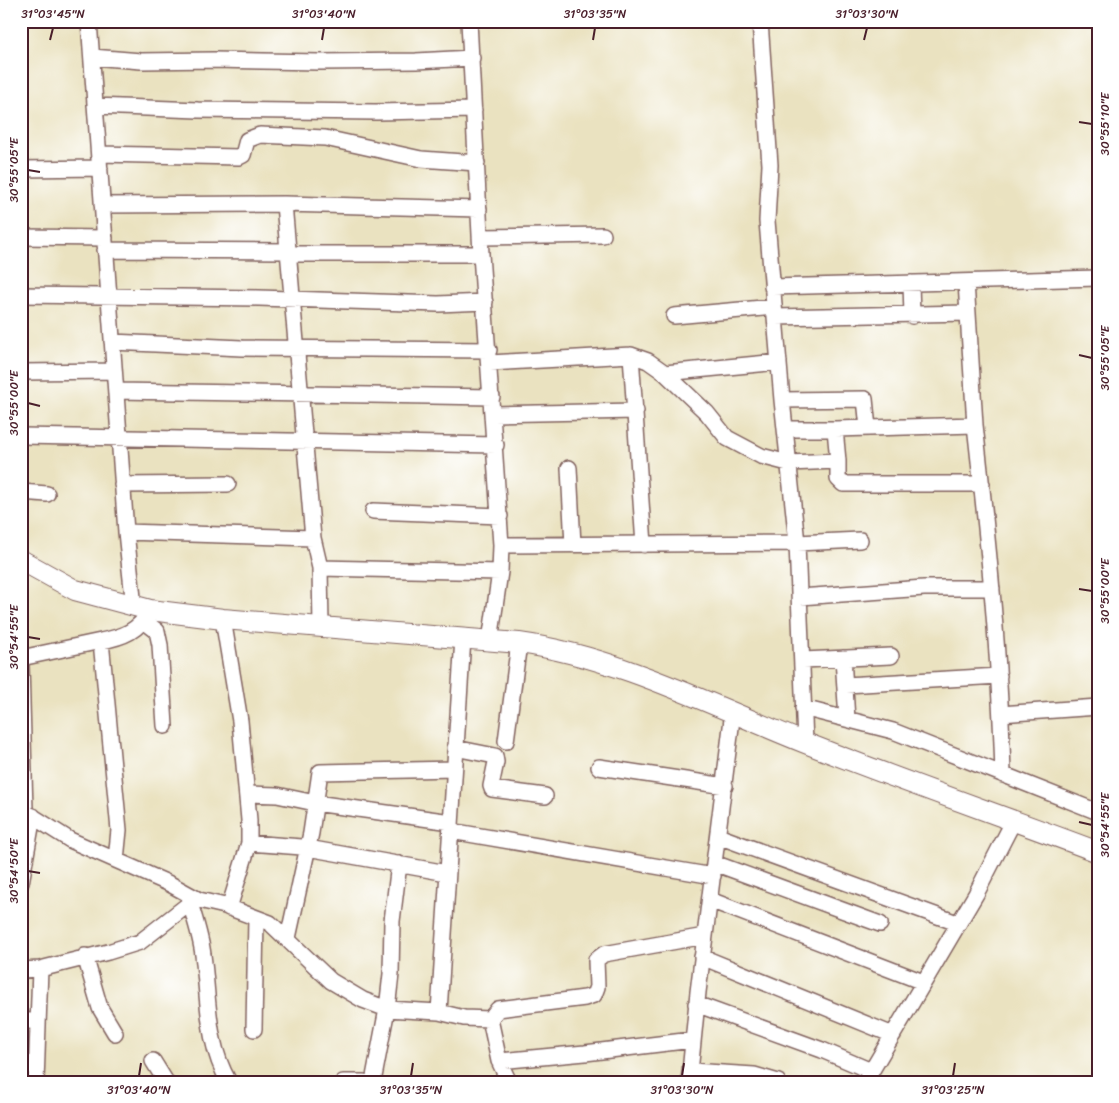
<svg xmlns="http://www.w3.org/2000/svg" width="1119" height="1103" font-family="Sriracha,sans-serif">
<style>
.lines{fill:none;stroke-linecap:round;stroke-linejoin:round}
.minor-casing{stroke:#82635f;stroke-width:18}
.major-casing{stroke:#82635f;stroke-width:22}
.minor{stroke:#fff;stroke-width:15}
.major{stroke:#fff;stroke-width:20}
.ticks{fill:none;stroke:#4a1f2b;stroke-width:2}
.neatline{fill:none;stroke:#4a1f2b;stroke-width:2}
.ticks-label{font-size:12px;text-anchor:middle;fill:#4a1f2b}
</style>
<rect width="100%" height="100%" fill="#fff"/>
<filter id="ink" filterUnits="userSpaceOnUse"><feTurbulence type="fractalNoise" baseFrequency=".02" numOctaves="2"/><feDisplacementMap in="SourceGraphic" scale="10" xChannelSelector="R" yChannelSelector="G"/><feConvolveMatrix kernelMatrix="1 2 1 2 8 2 1 2 1" color-interpolation-filters="sRGB"/></filter>
<filter id="wash" filterUnits="userSpaceOnUse"><feTurbulence type="fractalNoise" baseFrequency=".0096" numOctaves="4" result="noise"/><feDisplacementMap in="SourceGraphic" scale="20" xChannelSelector="R" yChannelSelector="G"/><feGaussianBlur stdDeviation="1.12" result="paint"/><feColorMatrix in="noise" values="0 0 0 0 0 0 0 0 0 0 0 0 0 0 0 0 0 1.4 0 .05"/><feComposite in="paint" operator="in"/></filter>
<g filter="url(#wash)">
<rect width="100%" height="100%" fill="#eae2c0"/>
</g>
<g filter="url(#ink)">
<g class="lines">
<defs>
<path id="minor" d="M89,21l37,511 8,75
M469,21l12,233 20,291 -1,27 -10,69
M760,21l10,144 -3,56 15,179 15,143 8,200
M92,57l49,4 73,-1 106,2 96,-1 56,-3
M95,106l103,4 178,2 98,-2
M99,154l140,3 4,-2 4,-15 13,-5 65,3 96,21 56,4
M21,169l79,-1
M284,204l195,5
M102,205l182,-1 29,334 -187,-6
M21,237l84,1
M481,237l122,-2
M105,250l184,1
M289,254h192
M911,283l1,33
M772,287l326,-9
M21,295l238,3 179,6 47,-2
M674,316l100,-9
M775,317l193,-4
M112,342l130,6 247,2
M490,363l141,-8
M21,372l93,-1
M665,373l114,-11
M116,391l376,6
M782,400l83,-1 3,29
M494,414l142,-3
M975,425c13,116 25,233 28,350
M785,429h50
M21,436l475,9
M838,461v18l5,5h139
M569,468l4,77
M122,485l106,-1
M21,492l26,2
M373,511l127,5
M313,538l7,30 1,59
M501,545l296,-2 63,-3
M644,545l-13,-190 17,6 17,12 42,40 20,25 34,18 27,7 50,-2 -3,-32 140,-4 -9,-143
M320,568l180,4
M800,597l124,-9h68
M223,619l17,102 9,99v23l-20,65
M144,621l13,10 3,14 5,81
M463,638l-24,374 25,6 26,1 9,42 10,21
M21,658l80,-17
M843,658l4,61
M803,660l88,-4
M21,665l4,146
M846,685l153,-9
M803,708l90,23 205,81
M1001,714l97,-7
M506,741l13,-98
M455,748l40,8 1,6 -5,24 1,3 53,7
M599,767l126,19
M248,794l29,1 38,8 136,19
M21,809l49,31 100,44 29,16 26,6 45,17 61,58 32,19 24,9 52,3
M451,831l262,45
M718,836l239,87
M249,843l53,4 145,26
M116,860l3,-30 -18,-189c22,-4 38,-10 49,-31
M714,863l166,61
M21,883l12,-67
M710,900l213,82
M190,903c5,17 11,34 13,52 6,43 3,88 26,127
M288,938l23,-105 9,-61 134,-3
M85,956l15,52 15,25
M702,957l191,78
M21,970l19,-1 68,-17 32,-10 50,-39 9,-3
M696,1004l126,46 49,21
M490,1019l8,-10 87,-11 9,-3 3,-8 -1,-27 8,-6 101,-18
M21,1020l17,2
M254,1029l2,-111
M153,1061l13,21
M499,1061l86,-8 107,-13
M691,1071l63,4 24,7
M36,1082l4,-113
M343,1082h21
M373,1082l14,-73 4,-35 1,-53 7,-57
M689,1082l9,-90 35,-281
M865,1082l111,-188 38,-74"/>
<path id="major" d="M21,560l54,30 75,20 73,9 296,24c97,13 194,63 284,99 98,39 197,73 295,110"/>
</defs>
<use href="#minor" class="minor-casing"/>
<use href="#major" class="major-casing"/>
<use href="#minor" class="minor"/>
<use href="#major" class="major"/>
</g>
</g>
<path class="ticks" d="M50,40l3,-12M322,40l2,-12M593,40l2,-12M864,40l3,-12M1079,122l13,2M28,170l12,2M1079,355l13,3M28,403l12,3M1079,589l13,2M28,637l12,2M1079,822l13,3M28,871l12,2M139,1076l2,-13M411,1076l2,-13M682,1076l2,-13M953,1076l2,-13"/>
<rect width="1119" height="1103" fill="none" stroke="#fff" stroke-width="55"/>
<rect x="28" y="28" width="1064" height="1048" class="neatline"/>
<g class="ticks-label">
<text x="53" y="18">31°03'45"N</text>
<text x="324" y="18">31°03'40"N</text>
<text x="595" y="18">31°03'35"N</text>
<text x="867" y="18">31°03'30"N</text>
<text transform="translate(1105 124) rotate(-90)" y="4">30°55'10"E</text>
<text transform="translate(14 170) rotate(-90)" y="4">30°55'05"E</text>
<text transform="translate(1105 358) rotate(-90)" y="4">30°55'05"E</text>
<text transform="translate(14 403) rotate(-90)" y="4">30°55'00"E</text>
<text transform="translate(1105 591) rotate(-90)" y="4">30°55'00"E</text>
<text transform="translate(14 637) rotate(-90)" y="4">30°54'55"E</text>
<text transform="translate(1105 825) rotate(-90)" y="4">30°54'55"E</text>
<text transform="translate(14 871) rotate(-90)" y="4">30°54'50"E</text>
<text x="139" y="1094">31°03'40"N</text>
<text x="411" y="1094">31°03'35"N</text>
<text x="682" y="1094">31°03'30"N</text>
<text x="953" y="1094">31°03'25"N</text>
</g>
</svg>
